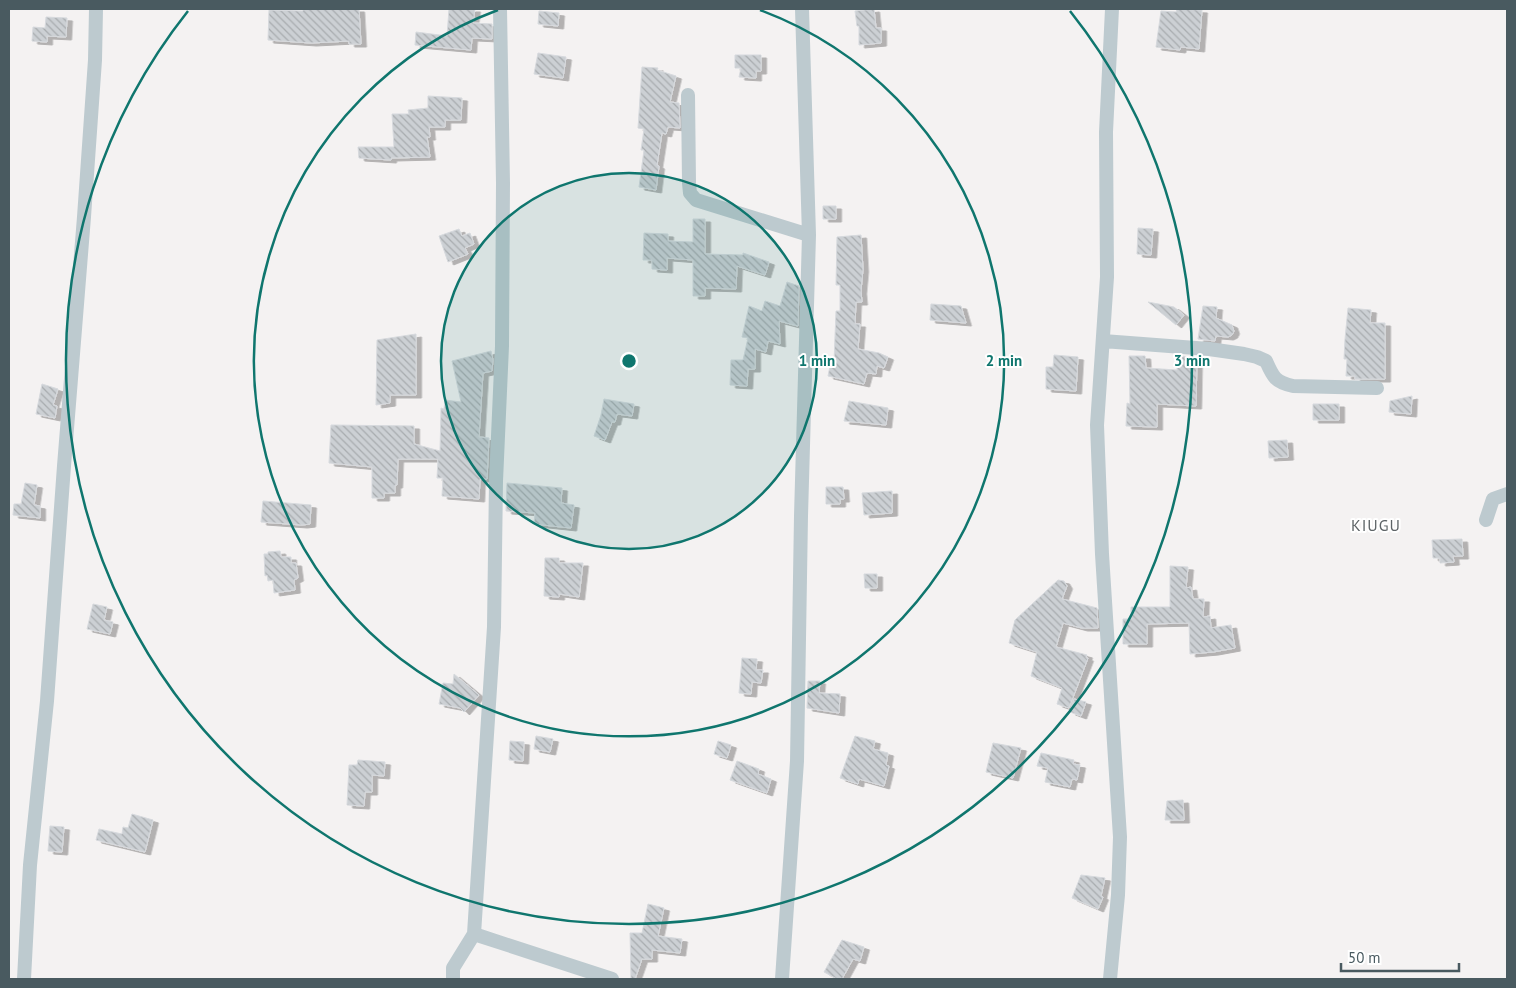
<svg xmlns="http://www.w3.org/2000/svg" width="1516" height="988" font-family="'PT Sans',sans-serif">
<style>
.building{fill:url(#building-back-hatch);stroke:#d6d9dd;filter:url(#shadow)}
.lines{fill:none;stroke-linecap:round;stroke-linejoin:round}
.street{stroke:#bdcacf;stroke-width:14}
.ring{fill:none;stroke:#0f766e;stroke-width:2.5}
.labels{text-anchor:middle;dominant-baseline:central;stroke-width:4;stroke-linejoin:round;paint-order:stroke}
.quarter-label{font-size:16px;letter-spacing:1px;fill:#5e6467;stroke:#fff}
.centre{fill:#0f766e;stroke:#fff;stroke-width:2.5}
.ring-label{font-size:15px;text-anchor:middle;font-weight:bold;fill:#0f766e;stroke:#fff;stroke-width:4;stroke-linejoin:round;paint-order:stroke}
</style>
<defs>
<pattern id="building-back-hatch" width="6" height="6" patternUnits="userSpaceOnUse" patternTransform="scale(1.25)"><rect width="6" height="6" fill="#ccd0d4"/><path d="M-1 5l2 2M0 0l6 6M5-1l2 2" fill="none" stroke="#a8acaf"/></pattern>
<filter id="shadow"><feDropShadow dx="5.5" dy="3" stdDeviation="0" flood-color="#0004"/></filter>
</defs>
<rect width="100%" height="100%" fill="#f4f2f2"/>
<path class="building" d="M303,9h56l2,35h-12v-3l-38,2 -43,-3 1,-30 34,1z
M449,9h26l-2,14 19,1v15l-20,-1 -1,12 -56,-5 1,-13 31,4z
M874,9l2,19h5v15l-22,2v-19h-2l-2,-15z
M1177,9l25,1 -3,39 -18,-2 -1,3 -24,-3 5,-36 15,1z
M539,11l20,2 -1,13 -20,-2z
M46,17l21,1 -1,19 -19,-1v6l-15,-1 1,-14 12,1z
M538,53l28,4 -3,21 -29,-4z
M735,55h26v16h-5v7l-17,-1 2,-9h-6z
M642,67l16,1 -1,2 19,6 -6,26 9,1 1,25 -12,-1 -2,7 -4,-1 -5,32 2,1 -3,24 -17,-3 5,-37h-3l3,-21 -6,-1z
M428,96l34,2 -1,22h-16v7h-16l1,10h-3l3,20 -39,1v2l-32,-2 -1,-11h36l-2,-33h17l-1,-4 20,-2z
M823,206h13v13h-13z
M693,219h12v35l38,1v-2l26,9 -4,13 -28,-9 -1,23 -31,-1v8h-12v-36l-26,-2v12l-15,-1v-9h-9l1,-27 24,1v7l25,1z
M1138,228l15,1 -2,26 -14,-1z
M459,229l3,7 8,-3 4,11 -9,4 3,6 -20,8 -9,-26z
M861,235l2,34 -2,22 1,11h-6l-1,22h5l-2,25 21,4 9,4 -4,11 -7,-2 -1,8 -9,-1 -3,11 -36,-8 3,-15 3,1 2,-51h4v-26h-4l1,-48z
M787,282l12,4 -1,40 -19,-5 1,23 -12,-3 -2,11 -11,-3v20h-7l-1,17 -17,-1 1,-25h12l5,-22 -6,-1 7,-31 13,5 3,-10 15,5z
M1148,302l26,5 10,8 -8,10z
M931,304l30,2 5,17 -36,-3z
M1203,306l14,1 -1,11 16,7 2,6 -2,4 -4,2 -12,-1 -1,5 -17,-2z
M1348,308l23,2 -1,13h15v56h-30v-3h-9l1,-17h-3l1,-20z
M416,334v61h-26v8l-14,2 1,-65z
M491,351l2,9 -1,11 -9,2 -4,64 10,1 -2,41h-7l-1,20 -37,-3 1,-18h-6l1,-19h-40l-1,26h-2v8h-11v5h-12v-31l-43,-4 2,-38 83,1v18l26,7 1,-43 3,1 1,-9 16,2 -9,-41z
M1054,355l24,2 -2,34 -30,-2v-22h7z
M1129,356h16l1,12 31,2v-14l20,1 -1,49 -39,-2v23l-31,-1 1,-23 3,1z
M42,384l16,5 -5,16 4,1 -2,12 -19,-4z
M1412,396l-1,18 -22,-2 1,-11z
M604,399l30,5 -2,12 -15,-2 -2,8h-3l-7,18 -11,-4 7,-21z
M849,401l39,7 -2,17 -42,-4z
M1313,404h26v16h-26z
M1287,440l1,17 -19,1 -1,-17z
M25,483l12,2 -3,20 6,1v12l-27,-3 1,-11h7z
M507,483l55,5 -1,15 13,2 -3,23 -37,-4 1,-11 -29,-2z
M826,487h17l1,12h-4v5h-14z
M892,491v22l-28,2 -2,-22z
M263,501l48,4 -1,19 -8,1 -41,-3z
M1462,539l1,17h-10l1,6 -14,1v-5h-7l-1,-18z
M280,551l1,6h10v6h5l2,15 -4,2 1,10 -21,3 -1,-13 -5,1 -1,-6 -2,1 -1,-22h4v-2z
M545,558h14v5h24l-4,34 -20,-3v3l-15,-1z
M1170,566l18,1 -2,21 5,-1 2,12h11l-1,18 7,-1 1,12 20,-3 4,23 -22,4 -23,2 -1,-31 -42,1v20h-24v-25h8v-12h39z
M864,574h13v14h-12z
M1058,580l6,1 3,5 -5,13 35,9 1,20h-16l-19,-5 -7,24 31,8 -1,3h2l-19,50 -12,-4 5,-16 -31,-12 6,-24 -28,-9 6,-23z
M93,604l14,3 -3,13 9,2 -3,12 -23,-5z
M742,658l15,1 -1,11h7l-2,13 -9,-1 -1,12 -12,-1z
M454,674l25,21 -15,17 -4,-4 -21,-4 4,-21 10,1z
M808,681h12l-1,12 21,1 -1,19 -32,-5z
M1074,699l12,3 -5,14 -11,-4z
M536,736l17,3 -3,13 -16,-3z
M855,736l20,5 -2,8 15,4 -2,12 3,1 -5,20 -25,-7 -1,5 -18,-6z
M510,741l14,1 -1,19 -14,-1z
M718,741l13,4 -4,13 -13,-4z
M993,743l28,5 -8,30 -27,-6z
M1041,753l33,7 -1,4 7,1 -3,15 -5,-1 -2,8 -25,-5 3,-14 -11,-2z
M358,760l27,2 -1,14 -12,-1v17h-7l-1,14 -17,-1 2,-40h8z
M737,761l22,8 -1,5 13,5 -4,14 -37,-13z
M1183,800l1,20h-19l2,-19z
M132,814l21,6 -8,32 -49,-12 3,-11 23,5 1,-7 5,1z
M50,826l14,1 -2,25 -14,-1z
M1081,875l24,3 -4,18 2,1 -5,12 -26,-11z
M648,904l16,4 -6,28 24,3 -2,14 -28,-3v9h-10l-7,20h-4l-1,-46h12z
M842,940l22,7 -4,14 -7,-2 -11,20h-5l-13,-7z"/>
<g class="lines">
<path class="street" d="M688,95l1,88 1,10 6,7 113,35
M1103,341l106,8 35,5 13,3 9,4c7,16 9,21 27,25l84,2
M1486,520l7,-21 14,-5
M474,934l138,45
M24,979l6,-114 17,-164 17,-235 20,-249 11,-157 1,-51
M453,979v-11l21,-34 20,-307 2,-146 6,-135 1,-163 -3,-174
M782,979l15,-218 4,-245 8,-281 -7,-226
M1110,979l8,-84 2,-58 -18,-283 -5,-129 10,-148 -1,-145 6,-123"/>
</g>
<circle cx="629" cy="361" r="188" fill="#0f766e" fill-opacity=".12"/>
<g class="ring">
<circle cx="629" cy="361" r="188"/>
<path d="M760 10A375 375 0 1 1 498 10"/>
<path d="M1070 11A563 563 0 1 1 188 11"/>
</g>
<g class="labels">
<g class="quarter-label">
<text x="1376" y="525">KIUGU</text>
</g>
</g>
<circle cx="629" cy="361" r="8" class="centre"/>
<g class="ring-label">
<text x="817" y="366">1 min</text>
<text x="1004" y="366">2 min</text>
<text x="1192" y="366">3 min</text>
</g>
<rect width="1516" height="988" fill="none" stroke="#495a60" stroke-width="20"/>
<path d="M1341 963v8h118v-8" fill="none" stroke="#495a60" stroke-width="2.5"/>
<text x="1348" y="963" font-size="15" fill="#495a60" stroke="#ffffff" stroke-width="4" paint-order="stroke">50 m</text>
</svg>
